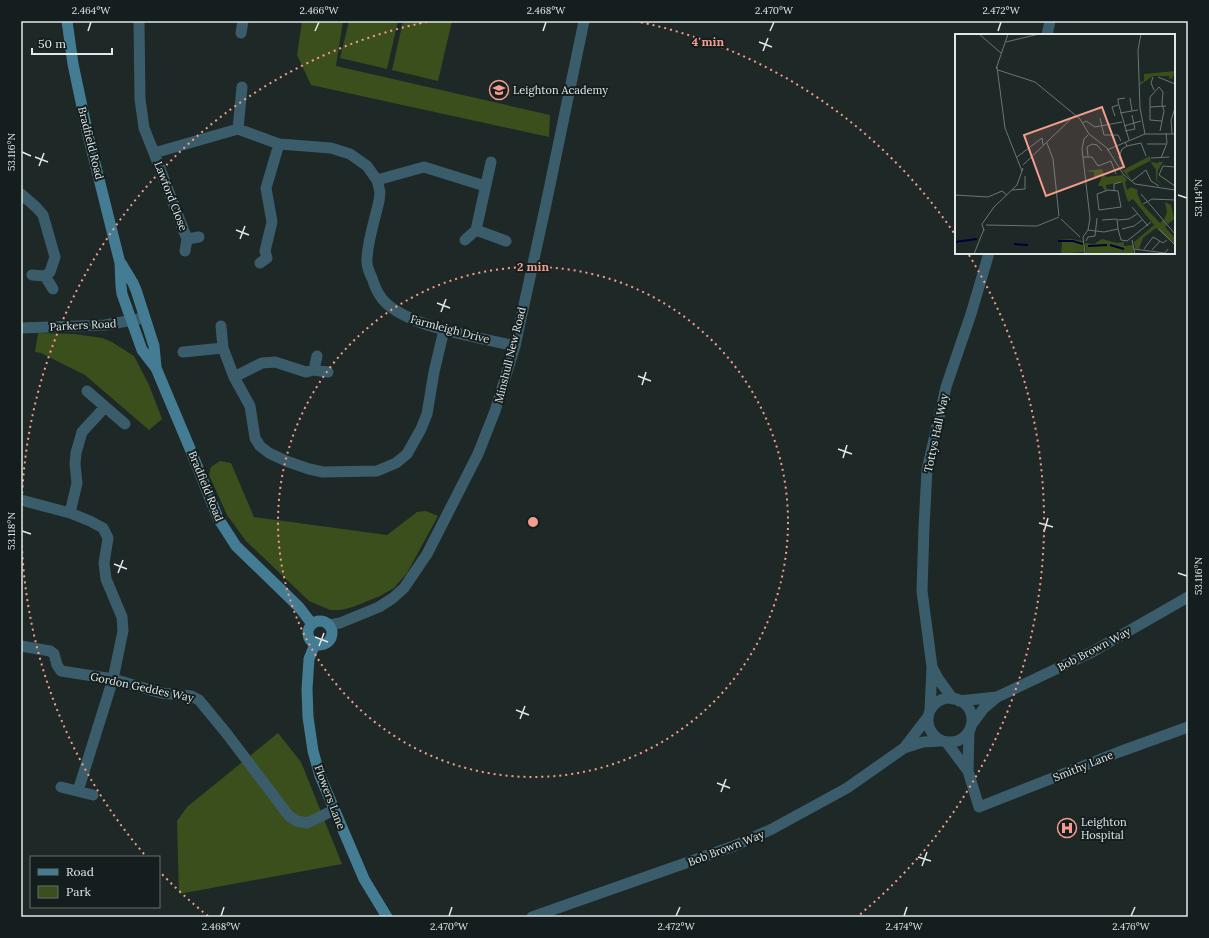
<svg xmlns="http://www.w3.org/2000/svg" width="1209" height="938" font-family="Lora,serif">
<style>
.green{fill:#3a4f1b}
.lines{fill:none;stroke-linecap:round;stroke-linejoin:round}
.minor{stroke:#3b5d6b;stroke-width:11}
.tertiary{stroke:#3b5d6b;stroke-width:11}
.secondary{stroke:#447c93;stroke-width:11}
.ticks{fill:none;stroke:#e1e8e7;stroke-width:1.5}
.ring{fill:none;stroke:#f59d8d;stroke-width:2;stroke-dasharray:2 4}
.labels{text-anchor:middle;dominant-baseline:central;stroke-width:4;stroke-linejoin:round;paint-order:stroke}
.poi-label{font-size:11px;fill:#e1e8e7;stroke:#141e1e;text-anchor:start}
.street-label{font-size:11px;fill:#e1e8e7;stroke:#141e1e}
.inset-river{fill:none;stroke:#000235;stroke-width:2}
.inset-road{fill:none;stroke:#6b7574;stroke-width:1}
.view{fill:#f59d8d;fill-opacity:0.15;stroke:#f59d8d;stroke-width:2}
.inset-edge{fill:none;stroke:#e1e8e7;stroke-width:2}
.centre{fill:#f59d8d;stroke:#141e1e;stroke-width:2}
.ring-label{font-size:12px;text-anchor:middle;font-weight:bold;fill:#f59d8d;stroke:#141e1e;stroke-width:4;stroke-linejoin:round;paint-order:stroke}
.neatline{fill:none;stroke:#e1e8e7;stroke-width:1.5}
.ticks-label{font-size:10px;text-anchor:middle;fill:#e1e8e7}
</style>
<rect width="100%" height="100%" fill="#1d2827"/>
<path class="green" d="M302,21h41l-7,45 214,49 -1,22 -238,-52 -14,-30z
M349,21h49l-11,48 -47,-11z
M403,21h49l-14,60 -46,-11z
M38,333l36,1 28,4 10,4 22,14 15,29 13,34 -13,11 -64,-55 -44,-22 -6,-1z
M220,461l11,2 23,54 133,18 30,-23 9,-1 12,5 -31,57 -13,15 -14,8 -27,11 -12,3h-11l-21,-9 -63,-60 -19,-26 -18,-40 2,-8z
M278,733l23,29 41,102 -163,30 -2,-73 10,-14z"/>
<g class="lines">
<path class="minor" d="M139,21l1,78 4,29 10,25 84,-24 41,15 52,4 19,6 17,12 10,14 3,12 -1,9c-4,18 -11,38 -12,57 -1,7 2,14 5,20 3,10 8,20 15,26 29,25 91,33 128,42
M241,33l2,-12
M238,129l4,-42
M154,153l33,86 -2,12
M491,162l-15,68 30,11
M377,180l47,-13 61,19
M21,194l15,13 7,8 12,42 -5,15 -5,4
M187,239l12,-2
M465,240l11,-10
M260,263l7,-5 -2,-7 7,-29 -6,-34 13,-44
M32,275l13,1 8,13
M221,326l2,22 11,29 16,29 5,32 5,8 9,7 17,8 23,8 14,3 54,-1 19,-8 11,-9 14,-25 6,-15 7,-42 10,-42
M183,352l40,-4
M314,370l3,-14
M234,377l28,-14 13,-1 31,10 8,-2 14,2
M87,391l38,33
M21,500l49,13 20,8 13,7 5,10 -4,25 2,16 16,38 1,14 -10,48 -35,112
M70,513l7,-30 -2,-19 1,-11 6,-21 23,-25
M21,646l29,5 4,3 3,11 4,6 52,8 48,14 30,3 8,4 28,34 62,82 8,5 10,2 27,-13
M969,731l-1,40 11,36 140,-55 69,-25
M947,743l21,28
M61,787l32,8"/>
<path class="tertiary" d="M1047,35l3,-14
M21,328l84,-3 39,-7
M329,625l11,-2 39,-16 14,-9 11,-10 23,-34 51,-100 17,-43 20,-65 31,-142 38,-183
M932,667l7,13 14,19
M928 720a22 22 0 1 1 44 0a22 22 0 1 1-44 0Z
M959,701l38,-4
M930,710l2,-43 -10,-76 2,-63 3,-58 19,-83 25,-73 18,-61
M972,724l12,-16 13,-11 95,-45 96,-55
M904,748l19,-6 18,-1
M532,917l202,-71 38,-17 75,-41 57,-40 23,-30"/>
<path class="secondary" d="M67,21l6,43 15,71 32,128 1,23 1,8 20,56 14,18 35,83 27,67 18,28 63,61 13,17
M121,263l12,20 3,7 18,56 2,21
M308 633a12 12 0 1 1 24 0a12 12 0 1 1-24 0Z
M315,644l-6,15 -2,30 1,28 5,34 7,25 44,103 23,38"/>
</g>
<path class="ticks" d="M88,31l3,-9M315,31l4,-9M543,31l3,-9M770,31l4,-9M998,31l3,-9M759,42l13,5M763,51l5,-13M22,152l9,4M35,157l13,5M39,166l5,-13M1178,195l9,3M236,230l13,5M240,239l5,-13M437,303l13,5M441,312l5,-13M638,376l13,5M642,385l4,-13M838,449l14,5M843,458l4,-13M1039,523l14,4M22,531l9,3M1044,532l4,-14M114,564l13,5M118,573l5,-13M1178,573l9,3M315,637l13,5M319,646l5,-13M516,710l13,5M520,719l5,-13M717,783l13,5M721,792l5,-13M918,857l13,4M922,866l5,-14M221,916l3,-9M449,916l3,-9M676,916l4,-9M904,916l3,-9M1131,916l4,-9"/>
<g class="ring">
<circle cx="533" cy="522" r="255"/>
<path d="M208 916A511 511 0 0 1 159 871M144 854A511 511 0 0 1 431 21M635 21A511 511 0 0 1 954 233M969 255A511 511 0 0 1 858 916"/>
</g>
<defs>
<symbol id="school-ring" viewBox="-11 -11 22 22"><circle r="9.5" fill="#141e1e" stroke="#f59d8d" stroke-width="1.5"/><path d="M0-5L7-2L0 1L-7-2ZM-4 1L0 2.5L4 1V4Q0 6-4 4Z" fill="#f59d8d"/></symbol>
<symbol id="hospital-ring" viewBox="-11 -11 22 22"><circle r="9.5" fill="#141e1e" stroke="#f59d8d" stroke-width="1.5"/><path d="M-5-5h3v3.5h4V-5h3V5h-3V1.5h-4V5h-3Z" fill="#f59d8d"/></symbol>
</defs>
<g fill-rule="evenodd">
<use href="#school-ring" x="488" y="79" width="22" height="22"/>
<use href="#hospital-ring" x="1056" y="817" width="22" height="22"/>
</g>
<g class="labels">
<g class="poi-label">
<text x="513" y="90">Leighton Academy</text>
<text x="1081" y="822">Leighton<tspan x="1081" dy="13">Hospital</tspan></text>
</g>
<g class="street-label">
<text transform="translate(91 143) rotate(76)">Bradfield Road</text>
<text transform="translate(171 196) rotate(69)">Lawford Close</text>
<text transform="translate(83 325) rotate(-3)">Parkers Road</text>
<text transform="translate(450 329) rotate(15)">Farmleigh Drive</text>
<text transform="translate(510 355) rotate(-76)">Minshull New Road</text>
<text transform="translate(936 433) rotate(-78)">Tottys Hall Way</text>
<text transform="translate(206 486) rotate(68)">Bradfield Road</text>
<text transform="translate(1094 649) rotate(-28)">Bob Brown Way</text>
<text transform="translate(142 687) rotate(12)">Gordon Geddes Way</text>
<text transform="translate(1083 766) rotate(-22)">Smithy Lane</text>
<text transform="translate(330 797) rotate(69)">Flowers Lane</text>
<text transform="translate(726 848) rotate(-21)">Bob Brown Way</text>
</g>
</g>
<g transform="translate(955 34)">
<rect width="220" height="220" fill="#1d2827"/>
<path d="M220,37l-3,8 -4,-1 2,-2h-17l-13,9v-3l4,-1v-7zM191,100l5,28 7,1 2,-4 -1,3h16h-12l-5,8 -1,10 9,9 -10,-9v-10l-6,-9 -23,12 5,8 -11,-12 2,1 27,-14zM147,135l3,8 18,-2 4,5 -2,2 2,8 4,-3 7,3 -1,3 5,11 18,19 3,-3 4,5 -2,2 10,11v7l-19,-17 -13,10 -4,11 -4,-1 -1,-6 20,-17 -21,-26 -5,3 -6,-20 -16,3 1,5 -2,1 -3,-5h-4l4,-10 -8,1v-5l-9,-1zM210,168l6,3 3,14 -6,5 -4,-4 3,-8zM116,205l12,2 1,11 -31,2 8,-1 1,-10 -5,-3zM147,205l15,4 7,-1v4l9,-1 1,9h-48l-1,-11 9,1z" fill="#3a4f1b"/>
<path class="inset-river" d="M103,207h15l10,3M0,208l22,-3M59,210l14,1M155,211l14,4M133,212l19,-1"/>
<path class="inset-road" d="M24,0l22,19M186,0l-3,16 2,58 5,26M51,8l33,-8M42,33l8,61 17,43M41,35l12,-35M43,36l37,12 45,37 9,15M198,43l-2,6 3,7M203,43l17,7M204,53l4,5 -1,12 2,7 -4,20M170,64l-7,1v3l11,38M175,64l2,13M195,73l16,-1M165,79l18,-3M160,82l-3,-9 6,-2M145,84l4,17h14l3,6M195,86v-23l9,-10M195,86l12,1M128,89l3,-2 9,6 27,-5M169,92l17,-5M170,97l10,-2 -3,-14M134,100l18,14 16,26 12,10 40,6M217,100l-1,-14 4,-12M170,108l2,4 14,-3 5,13M92,109l6,16 6,57M192,110h19M152,116l38,-16h30M133,122l-1,-9 5,-3 5,1 5,6M62,123l25,-19 1,7M128,123h9l6,9 13,-5 5,13M196,124l18,-1M206,124l6,-15 -1,-10M68,131l51,-49M220,133l-12,-1 -4,9 16,11M169,134l-5,-11 3,-8 5,-3M177,147l14,-11 5,11 8,5M57,156l13,-1v-13M153,156l10,1 3,16 -22,3 -2,-16zM159,157v-7l7,-2M186,160l34,40M0,161l33,2 14,-6 5,4M188,170l9,-5 23,1M177,173l16,19M106,185l19,18M147,186l15,-1 1,10M163,186l11,-1 8,-5M31,191l51,1 22,-9M167,195l12,-3 8,-6M204,195l16,16M133,196l16,2 14,-3 3,11 6,1 24,-19M29,197l-2,-7 12,-17 23,-22 6,-17M177,206l3,14M131,207l2,-4 7,-1 2,-18M179,215l31,4 3,-4M189,215l9,-12 10,6 4,-3M197,216l8,-9M19,220l10,-25M130,220l-2,-17 5,-7 2,-12 -8,-69 2,-10 4,-4"/>
<path class="view" d="M147,73l22,60 -78,29 -22,-61z"/>
<rect width="220" height="220" class="inset-edge"/>
</g>
<circle cx="533" cy="522" r="6" class="centre"/>
<g class="ring-label">
<text x="708" y="46">4 min</text>
<text x="533" y="271">2 min</text>
</g>
<rect width="1209" height="938" fill="none" stroke="#141e1e" stroke-width="44"/>
<rect x="30" y="856" width="130" height="52" fill="#141e1e" stroke="#666f6e"/>
<rect x="38" y="869" width="20" height="6" fill="#447c93" stroke="#666f6e"/>
<text x="66" y="876" font-size="12" fill="#e1e8e7">Road</text>
<rect x="38" y="886" width="20" height="12" fill="#3a4f1b" stroke="#666f6e"/>
<text x="66" y="896" font-size="12" fill="#e1e8e7">Park</text>
<path d="M32 48v6h80v-6" fill="none" stroke="#e1e8e7" stroke-width="2"/>
<text x="38" y="48" font-size="12" fill="#e1e8e7" stroke="#141e1e" stroke-width="3" paint-order="stroke">50 m</text>
<rect x="22" y="22" width="1165" height="894" class="neatline"/>
<g class="ticks-label">
<text x="91" y="14">2.464°W</text>
<text x="319" y="14">2.466°W</text>
<text x="546" y="14">2.468°W</text>
<text x="774" y="14">2.470°W</text>
<text x="1001" y="14">2.472°W</text>
<text transform="translate(11 152) rotate(-90)" y="4">53.116°N</text>
<text transform="translate(1198 198) rotate(-90)" y="4">53.114°N</text>
<text transform="translate(11 531) rotate(-90)" y="4">53.118°N</text>
<text transform="translate(1198 576) rotate(-90)" y="4">53.116°N</text>
<text x="221" y="930">2.468°W</text>
<text x="449" y="930">2.470°W</text>
<text x="676" y="930">2.472°W</text>
<text x="904" y="930">2.474°W</text>
<text x="1131" y="930">2.476°W</text>
</g>
</svg>
